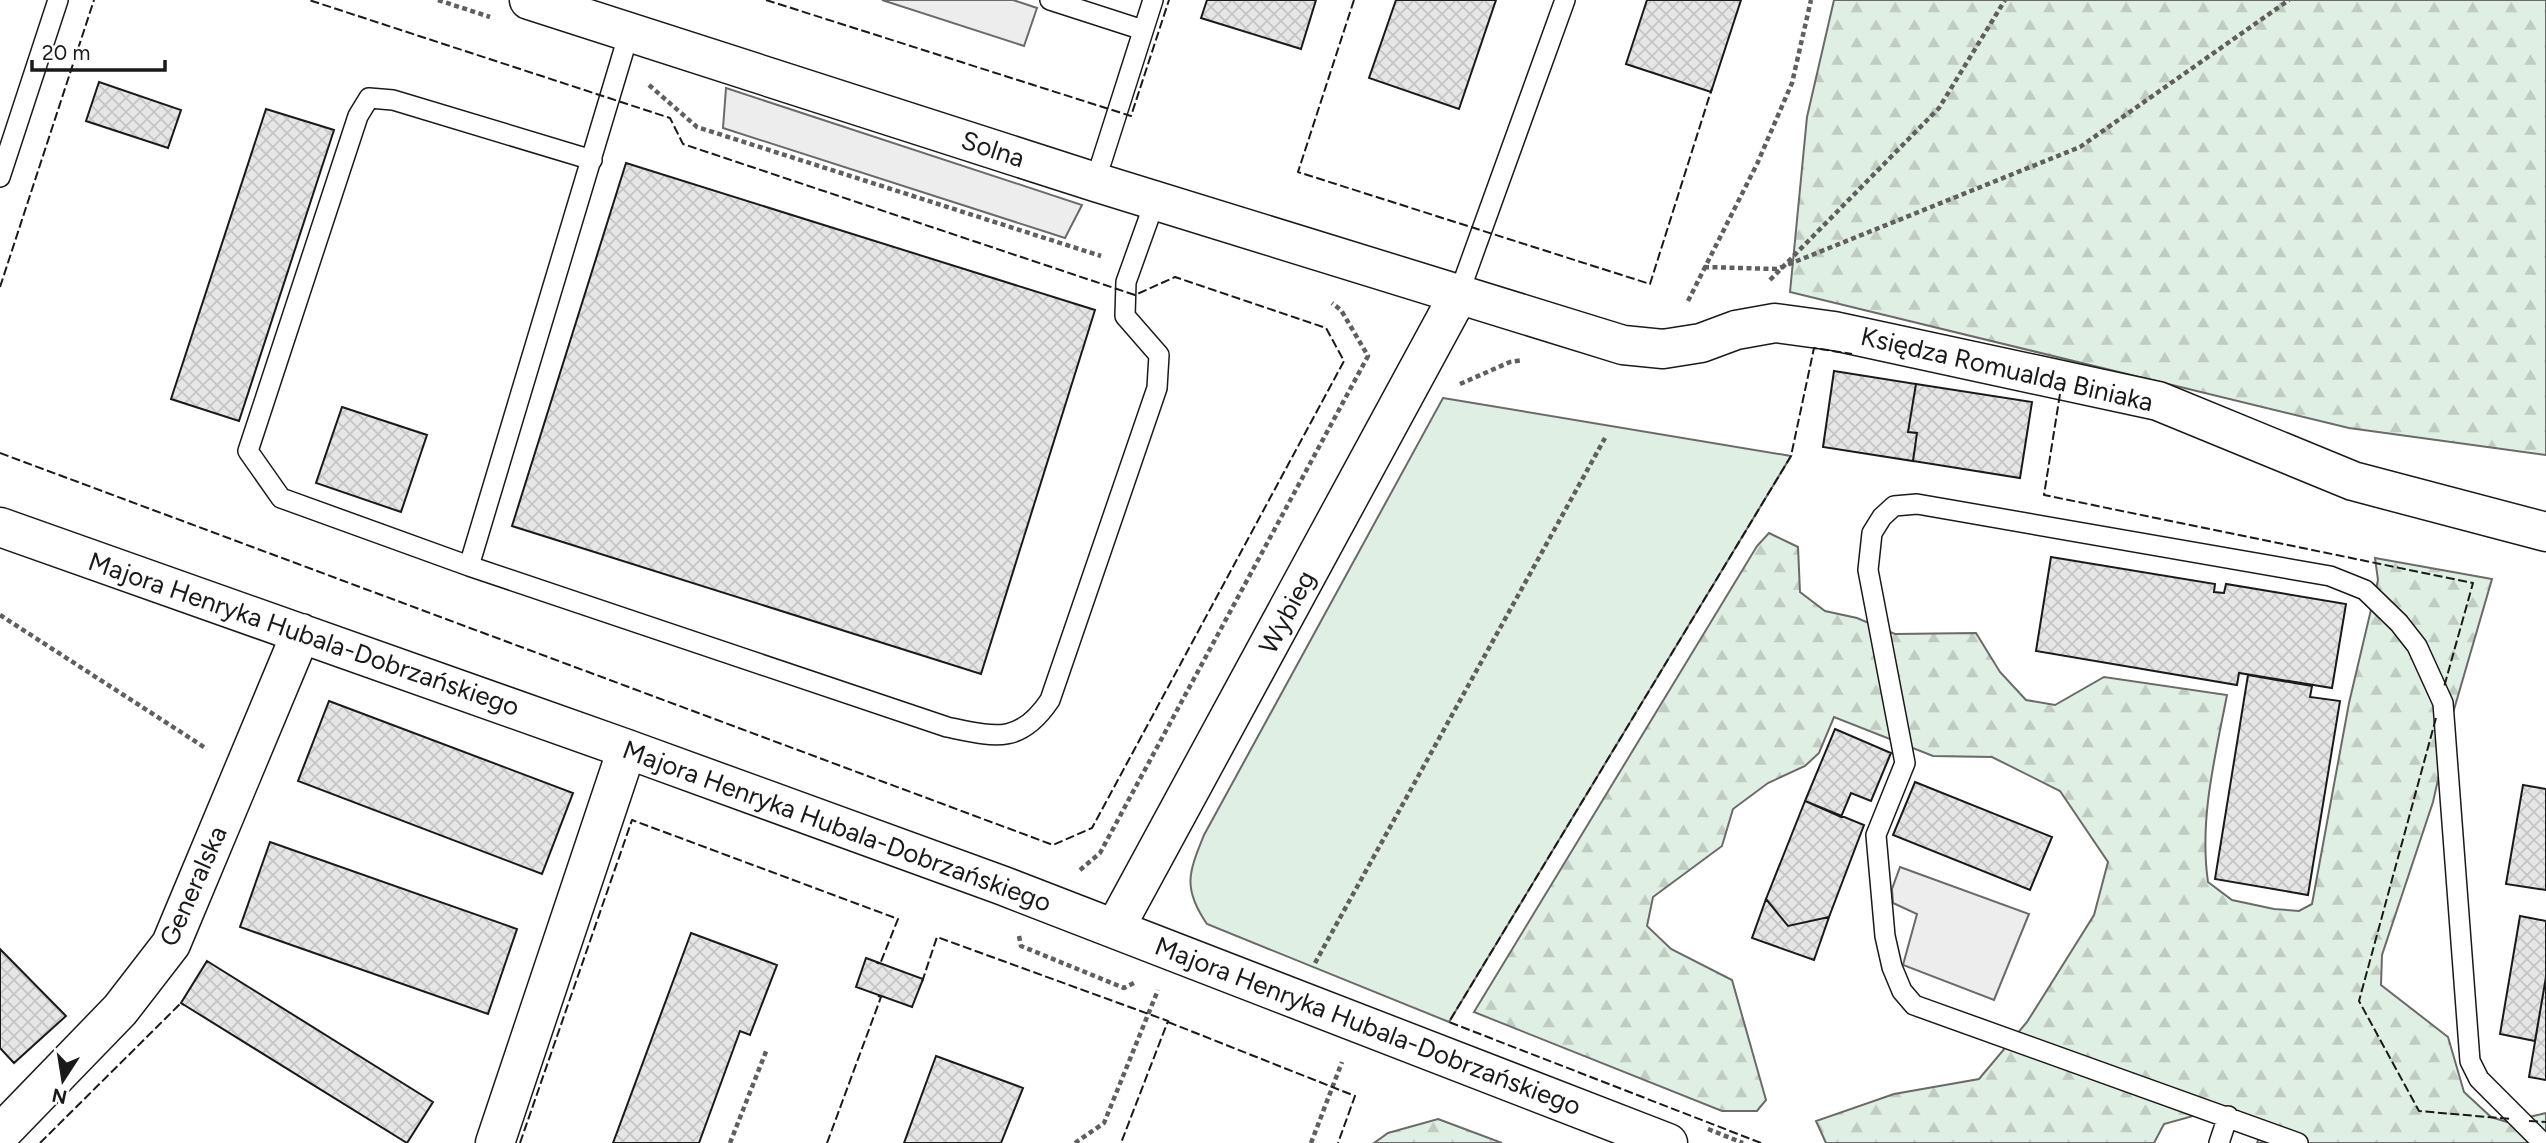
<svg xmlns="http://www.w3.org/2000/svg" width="2546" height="1143" font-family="Figtree,sans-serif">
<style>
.forest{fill:url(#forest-firs);stroke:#6a6a6a;stroke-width:2}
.garden{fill:#e0efe3;stroke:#6a6a6a;stroke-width:2}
.parking{fill:#ededed;stroke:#6a6a6a;stroke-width:2}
.building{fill:url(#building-cross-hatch);stroke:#1a1a1a;stroke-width:2}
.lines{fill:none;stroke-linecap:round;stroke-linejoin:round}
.service-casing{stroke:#1a1a1a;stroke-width:22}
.minor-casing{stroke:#1a1a1a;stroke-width:41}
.path{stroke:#5f5f5f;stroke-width:4.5;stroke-dasharray:5 3.5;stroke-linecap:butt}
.service{stroke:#fff;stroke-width:19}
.minor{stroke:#fff;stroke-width:38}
.fence{stroke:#1a1a1a;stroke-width:2;stroke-dasharray:9 3.5;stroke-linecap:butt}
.labels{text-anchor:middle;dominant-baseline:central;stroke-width:5;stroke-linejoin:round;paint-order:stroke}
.street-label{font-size:26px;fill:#1a1a1a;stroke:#fff}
</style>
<defs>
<pattern id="forest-firs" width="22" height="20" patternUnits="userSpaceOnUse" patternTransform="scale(1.75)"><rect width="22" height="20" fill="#e0efe3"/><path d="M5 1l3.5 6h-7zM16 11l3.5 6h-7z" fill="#c0ccc2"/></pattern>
<pattern id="building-cross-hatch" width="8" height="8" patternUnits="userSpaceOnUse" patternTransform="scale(1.75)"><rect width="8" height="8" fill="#e6e6e6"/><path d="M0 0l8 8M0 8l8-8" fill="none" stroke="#c5c5c5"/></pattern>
</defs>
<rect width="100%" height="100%" fill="#fff"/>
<path class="forest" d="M1834,0h712v455l-197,-27 -559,-136 17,-175z
M1769,533l29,14 2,45 25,19 32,7 38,16 81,-1 24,39 26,28 29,5 49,-28 123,18c-12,62 -28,125 -19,187l24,18 42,9 25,2 13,-7 37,-201 29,-123 -3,-22 117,21 -39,134 -20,89 -51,153 -1,30 67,52 16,55 27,25 16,5 39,-9v30h-289l5,-14 -37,-22 -61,17 -10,19h-328l-10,-22 78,-27 85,-15 48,-57 67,-107 14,-53 -48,-71 -68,-34 -59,-1 -99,-39 -15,36 -14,13 -37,17 -35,26 -11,37 -69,51 -6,29 24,23 61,31 34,120 -9,11h-35l-248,-99 283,-466z
M1438,1119l64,24h-128l14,-10z"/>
<path class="garden" d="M1443,398l348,58 -342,566 -242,-98c-25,-36 -18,-52 -3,-89z"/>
<path class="parking" d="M882,0h131l24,8 -13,38z
M726,88l356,117 -17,33 -342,-110z
M1900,867l129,47 -35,86 -91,-35 14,-51 -24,-11 -1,-14z"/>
<path class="building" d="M1207,0h109l-15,49 -100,-31z
M1396,0h100l-37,109 -90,-31z
M1647,0h94l-30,92 -85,-28z
M99,82l82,28 -13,38 -82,-27z
M266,109l68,21 -95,291 -68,-22z
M626,163l469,147 -114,364 -469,-148z
M1834,371l82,13 -8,48 9,1 -4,28 -90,-14z
M1916,384l116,18 -12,76 -107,-17 4,-28 -9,-1z
M342,407l85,28 -26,77 -85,-29z
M2051,557l164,27 -1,8 10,1 2,-9 120,20 -14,84 -93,-15 -2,12 -201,-34z
M2248,675l64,11 -2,11 30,4 -32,194 -93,-16z
M329,701l244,92 -31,81 -244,-93z
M1835,729l56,24 -20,48 -20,-8 -10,24 -36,-16z
M1915,782l137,55 -22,53 -137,-55z
M2523,785l23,4v101l-40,-6z
M1805,801l59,24 -35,92 -41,9 -22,-27z
M270,842l247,87 -29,85 -248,-87z
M1766,899l22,27 41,-9 -15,43 -62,-22z
M2520,916l26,5v56l-11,64 -35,-7z
M691,933l86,32 -27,70 -10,-4 -41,112h-86z
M0,949l66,67 -52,47 -14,-15z
M866,958l57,21 -11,28 -56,-20z
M207,961l226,141 -26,41 -226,-140z
M2546,977v103l-17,-3z
M936,1056l87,32 -22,55h-97z"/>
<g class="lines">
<defs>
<path id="service" d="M1050,0l93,30
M629,33l-160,533 478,161c48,10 73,18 103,-27l107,-312 2,-33 -34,-39 1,-34 29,-81
M0,177l58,-177
M1095,182l58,-182
M1458,296l107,-296
M469,566l-188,-68 -33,-47 110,-335 11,-18 24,2 199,60
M2219,1143l9,-27
M2298,1143l-384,-138 -12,-14 -10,-24 -7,-31 -9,-101 29,-72 -37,-193 4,-37 10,-16 12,-11 23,-2 413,72 35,14 34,33 18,23 26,57 27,358 9,18 64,64"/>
<path id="minor" d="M529,0l566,182 528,163 40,4 38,-6 35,-13 39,-7 59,8 324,70 195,80 193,51
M0,527l627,222 374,136 667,258
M1115,928l343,-632
M0,1134l120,-124 51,-66 130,-311
M495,1143l132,-394"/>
</defs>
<use href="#service" class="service-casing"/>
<use href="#minor" class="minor-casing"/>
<path class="path" d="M438,0l52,17
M649,85l48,42 404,129
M1704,267l73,2 303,-122 209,-147
M1770,280l169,-172 66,-108
M1688,301l69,-137 35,-81 19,-83
M1460,384l50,-22 13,-2
M0,615l207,134
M1080,870l20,-17 268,-497 -27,-46 -9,-7
M1019,936l2,10 103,42 12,-6
M1315,963l290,-525
M1708,1129l35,14
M730,1143l37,-94
M1075,1143l29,-20 54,-133
M1311,1143l31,-81"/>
<use href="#service" class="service"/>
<use href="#minor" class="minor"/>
<path class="fence" d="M766,0l365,116 38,-116
M1354,0l-56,172 352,112 62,-196
M0,287l94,-287
M2060,394l-16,101 429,88 -29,104
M0,453l1053,392 39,-17 252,-467 -18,-33 -151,-51 -40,18 -452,-151 -13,-26 -361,-118
M2436,718l-77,283 60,110 92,8
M922,982l15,-45 231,84 -47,122
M1168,1022l187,74 -17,47
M2529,1121l17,1
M40,1143l141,-140 3,2
M520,1143l112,-323 266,99 -18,45 -4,-2
M827,1143l54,-146 -5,-2
M1761,1143l-312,-121 342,-566 23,-108 38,6"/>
</g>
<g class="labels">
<g class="street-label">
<text transform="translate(993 149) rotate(18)">Solna</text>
<text transform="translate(2007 369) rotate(13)">Księdza Romualda Biniaka</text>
<text transform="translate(1287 612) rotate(-62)">Wybieg</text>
<text transform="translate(304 634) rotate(19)">Majora Henryka Hubala-Dobrzańskiego</text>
<text transform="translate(837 826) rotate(20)">Majora Henryka Hubala-Dobrzańskiego</text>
<text transform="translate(193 886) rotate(-66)">Generalska</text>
<text transform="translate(1368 1026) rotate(21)">Majora Henryka Hubala-Dobrzańskiego</text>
</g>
</g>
<g transform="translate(63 1080) rotate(192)" stroke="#ffffff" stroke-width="5" paint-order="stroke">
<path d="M0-5L12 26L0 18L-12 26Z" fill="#1a1a1a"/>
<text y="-10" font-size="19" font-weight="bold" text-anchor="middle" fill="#1a1a1a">N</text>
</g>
<path d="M32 60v10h133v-10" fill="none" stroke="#1a1a1a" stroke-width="3.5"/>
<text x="42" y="60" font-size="21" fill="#1a1a1a" stroke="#ffffff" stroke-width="5" paint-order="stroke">20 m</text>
</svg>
